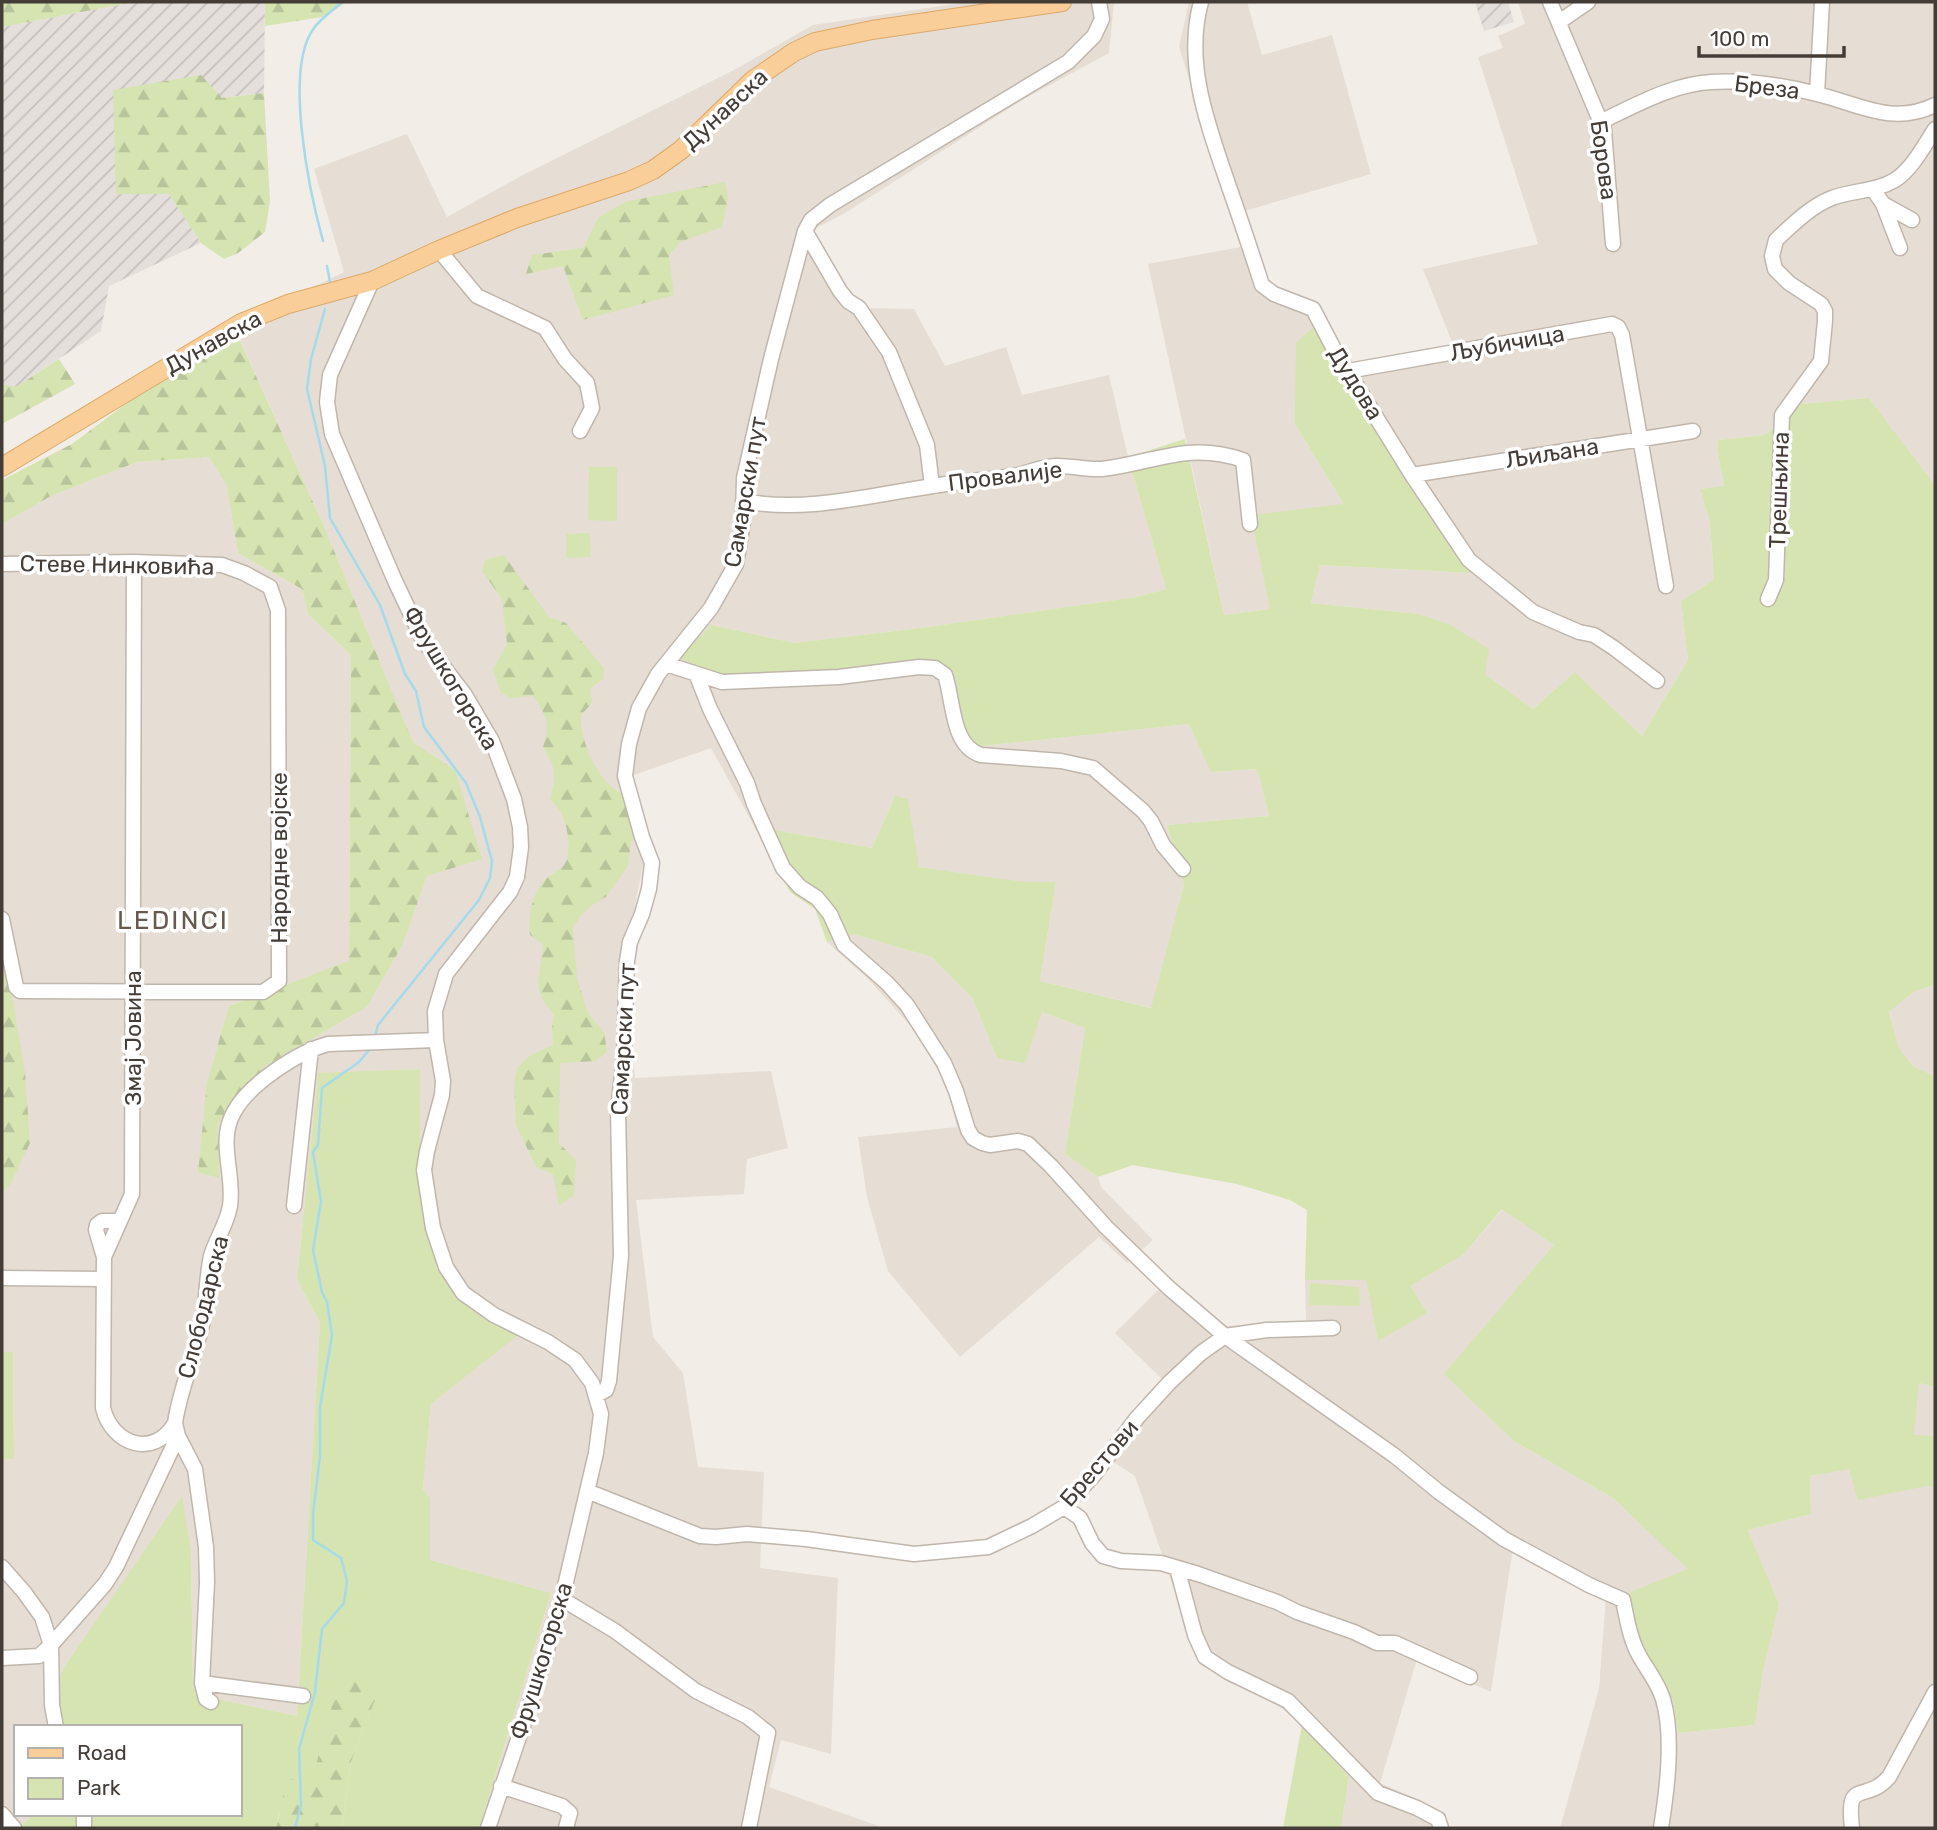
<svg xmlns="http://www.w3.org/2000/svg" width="1937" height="1830" font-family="Rubik,sans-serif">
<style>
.residential{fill:#e6ded4}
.industrial{fill:url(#industrial-furrows)}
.green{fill:#d5e4b1}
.forest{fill:url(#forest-firs)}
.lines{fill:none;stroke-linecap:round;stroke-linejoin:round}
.stream{stroke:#a5daec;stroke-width:2.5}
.minor-casing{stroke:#c0b6ac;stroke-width:17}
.major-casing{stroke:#dda869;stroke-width:20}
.minor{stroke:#fff;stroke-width:14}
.major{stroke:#f9ce98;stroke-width:18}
.labels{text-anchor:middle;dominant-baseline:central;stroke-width:7;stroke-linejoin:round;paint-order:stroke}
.street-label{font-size:23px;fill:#443c36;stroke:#fff}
.quarter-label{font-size:26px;letter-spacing:2px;fill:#67594d;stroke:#fff}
</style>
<defs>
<pattern id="industrial-furrows" width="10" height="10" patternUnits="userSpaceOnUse" patternTransform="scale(1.75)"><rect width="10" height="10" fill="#e4dfdb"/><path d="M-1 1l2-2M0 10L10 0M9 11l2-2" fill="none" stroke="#c5c0bd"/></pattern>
<pattern id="forest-firs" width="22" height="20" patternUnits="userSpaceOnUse" patternTransform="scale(1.75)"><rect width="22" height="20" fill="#d5e4b1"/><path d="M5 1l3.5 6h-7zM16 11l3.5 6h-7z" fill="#b8c499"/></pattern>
</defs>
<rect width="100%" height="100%" fill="#f2ede6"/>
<path class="residential" d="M968,2h146l-5,51 -85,46 -179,114 -38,20 55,75 52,1 31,57 61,-19 16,48 87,-20 19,82 38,132 -29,8 -209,30 -133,16 -84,-18 -31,33 225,8 37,8 31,73 216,-23 23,48 45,-3 12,47 -102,9 17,60 -32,123 -112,-27 16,-99 -32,1 -105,-16 -24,-71 -23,52 -118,-22 -43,-78 -80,28 12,88 -20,104 12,110 136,-7 17,77 -41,11 -3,35 -108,6 17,137 30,36 15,94 66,5 -4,96 78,10 -7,176 -50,-14 -12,47 115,41h-405l72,-235 -121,-33v-62l-7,-9 8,-85 85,-68 -51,-32 -28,-35 -17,-78v-122l-102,5 -21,205 23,44 -23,393 -93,-20 -11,-9 -2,-136 -10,-54 -122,230h-43v87h18l-15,14h-17v-369h12l-1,-106 -11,-1v-160l8,-7 -8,-249v-412l49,-28 86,-34 72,-5 17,26 12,70 64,36 6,25 43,41 -2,307 -120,44 -22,76 12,96 -1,-55 46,-56 103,-60 36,-63 24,-68 28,-106 -42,-28 -90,-218 -89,-198 110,-54 -30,-103 93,-35 40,83 74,-41 213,-106 79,-45z
M1189,2h58l15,53 70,-20 39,139 -140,41 -52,-168z
M1518,2h417v483l-66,-87 -68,6 -36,31 -47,5 -1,9 7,37 -24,3 10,33 4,59 -33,20 7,59 -46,76 -67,-64 -42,37 -48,-35 -66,-60 -108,-11 9,-38 150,8 -175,-149 49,80 -74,105 -46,6 -76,-351 109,-20 12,39 40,18 44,63 101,-17 -31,-78 115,-25 -60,-187 25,-9 -5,-12 27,-12z
M853,934l79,23 41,42 24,59 45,-46 43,16 -20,126 33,23 3,10 52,53 -26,23 -28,-26 -139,120 -72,-86 -21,-74 -9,-60 99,-10 -10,-41 -32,-55 -46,-51 -42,-38z
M1935,985v91l-21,-9 -15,-19 -10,-37 26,-20z
M1503,1209l51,36 -40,196 99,57 76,71 -45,86 29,45 5,33 77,-8 8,-53 16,-68 -31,-74 63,-16 -1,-38 39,-8 86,19v341h-375l39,-139 7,-92 -93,-49 -22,144 -74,-33 -37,124 66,30 -4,15h-101l8,-51 -47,-52 -26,-21 -76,-39 -65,-189 -32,-21 59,-76 -47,-46 53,-53 59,46 79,-4 -1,-42 61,-1 12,61 49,-27 -16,-27 53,-32z
M1919,1383l16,4v49h-22z"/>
<path class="industrial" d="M134,2h131l-1,91 -42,5 -53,96 32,49 -92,43 -8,45 -85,56 -14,-3v-357z
M1475,2h33l6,20 -30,9z"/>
<path class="green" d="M1313,328l86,138 72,107 -151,-8 -9,38 108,11 32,11 38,24 -4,25 48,35 42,-37 67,64 46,-76 -7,-59 33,-21 -4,-58 -10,-33 24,-3 -7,-37 1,-9 47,-5 36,-31 68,-6 66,87v500l-20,6 -26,21 10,36 15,19 21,9v311l-16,-4 -5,52 21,1v51l-8,-1 -69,14 -9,-31 -39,7 1,38 -63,16 31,74 -16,68 -8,53 -77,8 -5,-33 -29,-45 -18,-61 62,-25 -75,-71 -99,-57 -70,-67 110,-129 -52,-36 -38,45 -53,32 16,27 -49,28 -12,-61h-61l2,-70 -17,-10 -53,-16 -104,-19 -35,12 -33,-23 20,-126 -43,-16 -17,51 -28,-5 -24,-59 -41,-42 -79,-23 -26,8 -12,-33 -25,-17 -36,-66 118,22 23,-52 13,3 11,68 105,15h32l-16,99 111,27 33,-123 -17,-60 102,-9 -12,-47 -46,3 -22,-48 -216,23 -31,-73 -37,-8 -178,13 -48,-21 32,-33 84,18 133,-16 209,-30 29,-8 -38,-132 57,-18 39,176 46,-6 -19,-94 93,-11 -49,-80 1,-81z
M589,467h28v54l-29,-1z
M590,533l1,24 -25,1v-24z
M420,1069v122l17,78 28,35 52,32 -86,68 -8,85 7,9v62l121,33 -72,235h-137l9,-66 27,-70 -38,-16 -29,109 -32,27 -3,16h-257l15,-14h206v-87h-181l-10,-28 16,-33 117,-170 9,55 2,136 11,9 93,20 23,-393 -23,-44 21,-206z
M1310,1283l49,4 1,19 -51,-1z
M2,1352h11l1,107h-12z
M1302,1725l47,52 -8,51h-58z"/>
<path class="forest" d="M2,2h132l-132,25z
M265,2h82l-25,15 -57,9z
M201,75l21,23 42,-5 6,108 -5,31 -27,21 -14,6 -23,-16 -32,-49h-53l-3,-104z
M725,182l3,16 -6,29 -42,15 -11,14 5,39 -91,25 -20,-54 -37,8 6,-19 51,-7 15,-30 27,-16z
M239,338l84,186 90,218 42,28 27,89 -55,17 -24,68 -36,63 -103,60 -46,56 1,55 -21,-6 9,-90 22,-76 120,-45 2,-306 -43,-41 -6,-25 -64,-36 -12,-70 -17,-26 -72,5 -86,34 -49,28v-44l70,-36 78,-58z
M59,359l16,25 -73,40v-40l14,3z
M504,555l45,62 17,6 38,45 -1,11 -13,10 2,14 -11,12c-2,25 19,74 45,80l10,43 -5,4 -3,24 -22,31 -15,9 -10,9 -8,13 4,50 11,35 16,19 3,20 -11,9 -36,2 -1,80 17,17 -2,35 -15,11 -6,-32 -17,-7 -20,-42 -2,-39 3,-18 12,-12 24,-11 -1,-17 2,-13c-25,-30 -13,-36 -11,-71l-13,-9c-2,-19 2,-44 17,-57 5,-4 13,-7 17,-13 8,-11 4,-36 -1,-48 -2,-7 -9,-13 -13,-18 7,-24 6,-31 -7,-52 7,-22 4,-32 -10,-51l-21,2 -11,-5 -8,-24 14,-25 -5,-45 -20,-28 3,-11z
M2,936l23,136 5,71 -20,42 -8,7z
M361,1674l17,18 -27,70 -9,66h-66l11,-50 24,6 29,-109z"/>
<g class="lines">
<path class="stream" d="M323,241c-13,-47 -40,-172 -9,-213 7,-10 20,-18 28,-26
M327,266l3,16
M325,309l-14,50 -4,30 18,77 5,52 50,87 25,69 11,17 8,36 42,56 14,34 12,44 -2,17 -11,22 -101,125 -3,11
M295,1828l6,-23 -2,-56 16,-57 7,-63 22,-26 3,-22 -6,-23 -28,-18v-26l7,-58v-49l12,-72 -5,-33 -5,-10 -9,-42 8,-48 -8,-50 5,-7 4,-57 37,-26 11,-13"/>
<defs>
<path id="minor" d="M1201,2c-17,62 7,123 27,182 12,34 23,67 34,101l12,9 39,15 22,42 77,124 57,85 64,52 46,20 15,3 20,13 43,33
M1550,2l54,128 9,114
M1559,22l29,-20
M1817,94l5,-92
M1602,121c34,-16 71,-37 109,-39 35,-2 72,3 106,12 42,10 75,32 118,11
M1873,189l10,15 29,16
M1883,204l17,44
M805,231l35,60 8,10 11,7 30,44 38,93 5,41
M439,250l38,46 68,32 20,31 22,24 5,25 -12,23
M372,281l-42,94 -3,27 5,32 63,147 28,59 42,55 27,46 22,58 6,28 1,20 -4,30 -7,15 -18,23 -46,59 -11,37 1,29 7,41 -1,14 -15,56 -3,19 9,58 13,39 17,26 31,22 54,27 27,18 17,23 9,31 -5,39 -34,146 -28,94 -46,135
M1348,371l264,-47 6,3 4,8 44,251
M1412,475l281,-44
M743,501c63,12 128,-6 190,-15 28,-5 57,-6 85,-11 12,-3 24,-8 36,-9 16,-1 32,4 48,3 52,-6 86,-28 141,-9l7,64
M134,562l-2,632 -28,63 -1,151c9,37 51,51 72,15
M2,564l132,-2 88,3 22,8 26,14 8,23 1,371 -16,11 -243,-1 -4,-4 -14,-68
M1768,599l8,-19 6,-165 39,-54 4,-40v-10l-4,-7 -32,-21 -14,-14 -3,-13 4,-16c16,-15 35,-34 56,-42 21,-8 43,-6 63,-18 17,-11 29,-34 40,-51
M666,664l56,18 117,-5 80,-10 16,1 10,7c9,26 6,71 36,80l80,6 32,7 50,43 8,10 12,24 20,24
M697,676l13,33 37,74 7,21 29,64 17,19 17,11 13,16 14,31 43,38 20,22 37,58 12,28 12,39 5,8 9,5 8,2 28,-4 10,3 23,22 55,61 63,61 56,48 170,120 44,36 65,47 85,46 34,15c4,19 7,40 17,57 8,14 18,26 23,42 11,37 4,91 -2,129
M294,1206l17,-157
M104,1257l-8,-27 1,-5 5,-4h18
M2,1278l102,1
M597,1395l9,-5 3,-9 12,-125 -3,-145 6,-54 3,-96 3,-19 12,-28 7,-25 3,-26 -10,-26 -17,-61 4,-32 10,-36 19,-34 53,-66 25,-44 7,-42 1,-44 27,-119 34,-128 6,-11 19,-15 238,-143 26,-26 8,-17 -3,-17
M587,1491l113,45 16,1 31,-3 59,5 108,15 74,-7 44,-21 32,-19 29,-31 44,-58 32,-35 32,-30 24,-17 42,-6 66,-2
M1064,1507l16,11 12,25 11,13 18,5 40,2 37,11 79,28 20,10 57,20 23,11h18l75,34
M2,1567l22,25 18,25 9,28
M1177,1568l18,67 10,22 23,15 60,29 90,92 39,15 21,11 3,9
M562,1599l53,32 81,60 52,26 20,16 -19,95
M51,1645l54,-61 11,-17 62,-131
M2,1658l37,-2 12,-11 1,60 4,22
M202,1683l4,16 5,3
M303,1696l-101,-13 5,-101 -1,-35 -11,-78 -17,-33 -3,-13c5,-34 19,-65 27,-98 5,-23 4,-46 9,-69 5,-17 16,-32 19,-50 5,-31 -13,-65 4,-94 15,-28 64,-60 94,-68l108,-4
M501,1786l61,20 8,7 -4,15
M2,1814l12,14
M84,1828v-14
M1852,1828c-6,-52 12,-23 37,-51l46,-85"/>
<path id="major" d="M2,467l239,-144 47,-19 84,-23 67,-31 78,-32 112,-37 24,-11 28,-20 72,-70 41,-28 21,-10 57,-12 190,-28"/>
</defs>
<use href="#minor" class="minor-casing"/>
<use href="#major" class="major-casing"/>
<use href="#minor" class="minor"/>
<use href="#major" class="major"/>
</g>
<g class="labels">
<g class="street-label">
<text transform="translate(1767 87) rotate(7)">Бреза</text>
<text transform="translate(725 109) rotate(-43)">Дунавска</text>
<text transform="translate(1604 160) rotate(82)">Борова</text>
<text transform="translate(213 342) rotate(-29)">Дунавска</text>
<text transform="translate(1507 343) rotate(-10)">Љубичица</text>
<text transform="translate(1356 383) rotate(58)">Дудова</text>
<text transform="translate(1552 453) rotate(-9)">Љиљана</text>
<text transform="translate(1005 476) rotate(-7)">Провалије</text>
<text transform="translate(1779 490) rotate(-88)">Трешњина</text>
<text transform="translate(745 492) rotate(-80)">Самарски пут</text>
<text transform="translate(117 565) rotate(1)">Стеве Нинковића</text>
<text transform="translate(451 678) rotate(59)">Фрушкогорска</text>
<text transform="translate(279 858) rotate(-90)">Народне војске</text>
<text transform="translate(133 1038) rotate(-90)">Змај Јовина</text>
<text transform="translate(623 1039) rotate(-87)">Самарски пут</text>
<text transform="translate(203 1307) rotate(-76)">Слободарска</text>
<text transform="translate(1099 1463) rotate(-49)">Брестови</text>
<text transform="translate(541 1661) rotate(-73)">Фрушкогорска</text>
</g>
<g class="quarter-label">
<text x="173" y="920">LEDINCI</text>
</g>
</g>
<rect width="1937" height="1830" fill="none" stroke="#443c36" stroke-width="7"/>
<rect x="14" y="1725" width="228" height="91" fill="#ffffff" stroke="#b4b1af" stroke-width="2"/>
<rect x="28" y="1748" width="35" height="10" fill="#f9ce98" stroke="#b4b1af" stroke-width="2"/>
<text x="77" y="1760" font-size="21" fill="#443c36">Road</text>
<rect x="28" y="1778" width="35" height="21" fill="#d5e4b1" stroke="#b4b1af" stroke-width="2"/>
<text x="77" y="1795" font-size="21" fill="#443c36">Park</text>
<path d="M1699 46v10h145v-10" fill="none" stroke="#443c36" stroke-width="3.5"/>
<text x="1710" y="46" font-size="21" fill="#443c36" stroke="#ffffff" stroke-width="5" paint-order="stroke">100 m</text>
</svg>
